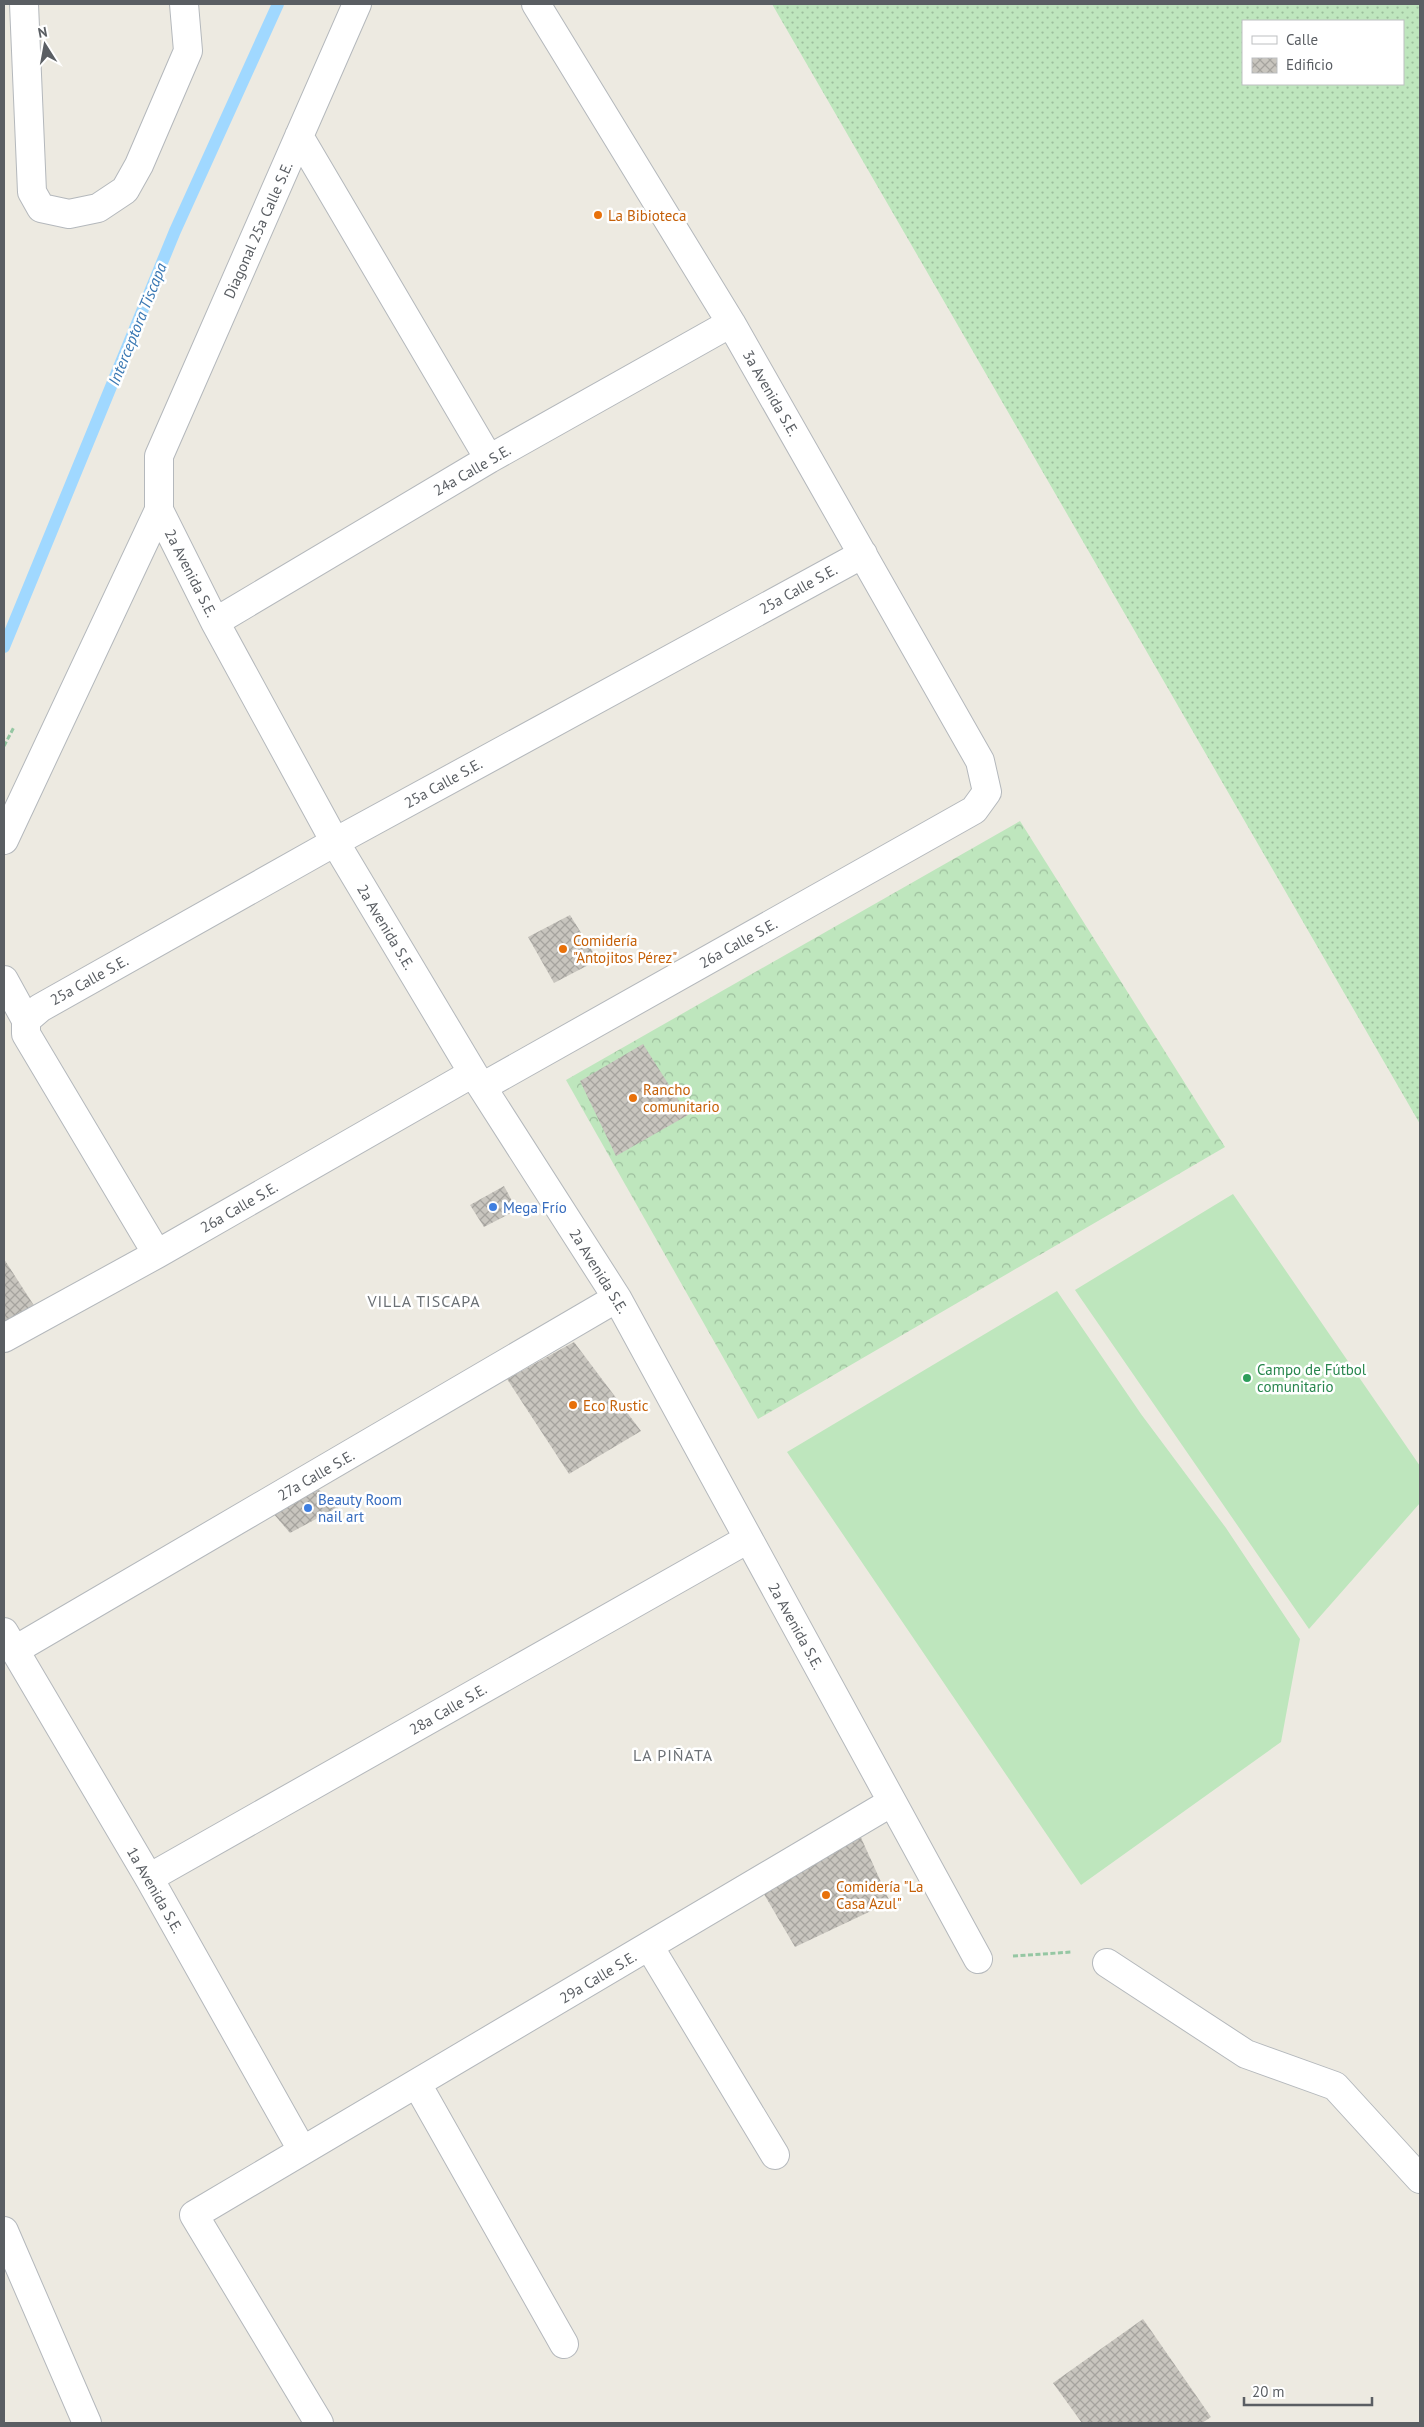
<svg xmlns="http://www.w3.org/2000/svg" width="1424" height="2427" font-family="'PT Sans',sans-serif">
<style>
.grass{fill:url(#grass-dots);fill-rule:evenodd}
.forest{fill:url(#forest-crowns)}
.pitch{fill:#bee6bd}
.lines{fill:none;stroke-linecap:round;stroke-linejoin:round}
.stream{stroke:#a0d8ff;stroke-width:12}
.building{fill:url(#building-cross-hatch)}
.minor-casing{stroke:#b4b8bc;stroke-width:30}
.path{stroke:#95c7a3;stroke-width:3;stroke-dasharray:5 2.5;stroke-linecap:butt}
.minor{stroke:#fff;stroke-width:28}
.food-dot{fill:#e8710a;stroke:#fff;stroke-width:2}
.shop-dot{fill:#3f7fe0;stroke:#fff;stroke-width:2}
.leisure-dot{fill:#2e9e5b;stroke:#fff;stroke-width:2}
.labels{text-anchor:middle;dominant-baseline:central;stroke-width:5;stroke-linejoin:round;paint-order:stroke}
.food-label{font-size:15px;fill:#c56008;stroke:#fff;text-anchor:start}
.street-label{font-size:15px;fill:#5a5e63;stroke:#fff}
.shop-label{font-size:15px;fill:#366cbe;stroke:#fff;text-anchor:start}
.leisure-label{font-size:15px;fill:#27864d;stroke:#fff;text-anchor:start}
.water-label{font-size:16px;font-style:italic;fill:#3a78b3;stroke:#fff}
.neighbourhood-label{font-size:16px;letter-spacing:1px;fill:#6b7075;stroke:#fff}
</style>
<defs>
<pattern id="grass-dots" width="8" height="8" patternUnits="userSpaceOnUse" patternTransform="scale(1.25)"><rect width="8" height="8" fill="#bee6bd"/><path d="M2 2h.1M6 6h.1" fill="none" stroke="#9dbe9d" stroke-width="1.8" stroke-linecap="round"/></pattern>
<pattern id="forest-crowns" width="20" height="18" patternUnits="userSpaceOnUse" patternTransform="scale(1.25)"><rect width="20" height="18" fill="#bee6bd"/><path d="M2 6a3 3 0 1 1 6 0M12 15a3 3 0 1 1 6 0" fill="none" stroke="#9dbe9d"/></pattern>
<pattern id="building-cross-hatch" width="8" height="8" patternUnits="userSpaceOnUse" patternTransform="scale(1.25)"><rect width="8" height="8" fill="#c8c5be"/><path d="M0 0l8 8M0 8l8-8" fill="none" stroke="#a5a39e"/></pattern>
</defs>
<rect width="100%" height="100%" fill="#edeae1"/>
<path class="grass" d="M772,4h648v1120zM1243,21h160v63h-160z"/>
<path class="forest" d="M1020,821l205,326 -467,272 -192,-339z"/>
<path class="pitch" d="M1233,1194l187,272v37l-111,126 -234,-339z
M1057,1291l84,123 85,114 74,111 -19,103 -200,143 -294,-433z"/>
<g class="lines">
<path class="stream" d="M4,647l171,-416 103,-227"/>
</g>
<path class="building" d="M570,915l28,45 -44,23 -26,-46z
M643,1044l45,71 -72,41 -36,-75z
M504,1186l13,24 -33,17 -14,-22z
M4,1259l31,48 -31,18z
M574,1342l67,89 -72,43 -62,-95z
M315,1488l29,16 -54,29 -18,-21z
M858,1831l32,71 -95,45 -34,-58z
M1143,2319l68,98 -9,6h-120l-29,-40z"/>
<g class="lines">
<defs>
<path id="minor" d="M24,4l8,188 9,16 28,6 29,-6 27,-18 14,-25 49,-114 -4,-47
M357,4l-198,452v54l56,112 120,220 138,231 144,225 361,661
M299,136l190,323
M215,622l274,-163 242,-136
M4,840l155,-330
M4,980l22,40v14l131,220
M26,1020l14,-12 295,-166 528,-288
M482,1087l492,-277 13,-18 -7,-31 -249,-438 -195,-319
M4,1338l153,-84 316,-181
M4,1632l145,246 153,272
M15,1650l602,-352
M149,1878l599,-339
M649,1946l126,209
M1107,1963l139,91 89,32 85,93
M417,2084l147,260
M4,2231l83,192
M319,2423l-125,-208 698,-413"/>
</defs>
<use href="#minor" class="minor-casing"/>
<path class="path" d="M4,746l10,-19
M1013,1956l59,-4"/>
<use href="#minor" class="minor"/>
</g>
<g class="food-dot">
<circle cx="598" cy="215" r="5"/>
<circle cx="563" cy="949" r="5"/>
<circle cx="633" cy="1098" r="5"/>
<circle cx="573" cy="1405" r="5"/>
<circle cx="826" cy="1895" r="5"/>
</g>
<g class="shop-dot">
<circle cx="493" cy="1207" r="5"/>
<circle cx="308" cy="1508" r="5"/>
</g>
<circle class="leisure-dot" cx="1247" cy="1378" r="5"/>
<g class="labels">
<g class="food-label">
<text x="608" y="215">La Bibioteca</text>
<text x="573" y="940">Comidería<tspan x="573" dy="17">"Antojitos Pérez"</tspan></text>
<text x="643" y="1089">Rancho<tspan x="643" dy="17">comunitario</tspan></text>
<text x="583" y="1405">Eco Rustic</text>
<text x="836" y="1886">Comidería "La<tspan x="836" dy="17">Casa Azul"</tspan></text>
</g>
<g class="street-label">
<text transform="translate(258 230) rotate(-66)">Diagonal 25a Calle S.E.</text>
<text transform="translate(771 393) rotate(60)">3a Avenida S.E.</text>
<text transform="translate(472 470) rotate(-30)">24a Calle S.E.</text>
<text transform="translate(191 573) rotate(63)">2a Avenida S.E.</text>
<text transform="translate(798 589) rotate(-29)">25a Calle S.E.</text>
<text transform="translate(443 783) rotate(-29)">25a Calle S.E.</text>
<text transform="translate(386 927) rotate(59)">2a Avenida S.E.</text>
<text transform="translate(738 943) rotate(-29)">26a Calle S.E.</text>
<text transform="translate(89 980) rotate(-29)">25a Calle S.E.</text>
<text transform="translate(239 1207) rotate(-30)">26a Calle S.E.</text>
<text transform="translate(599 1271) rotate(58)">2a Avenida S.E.</text>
<text transform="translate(316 1475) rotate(-30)">27a Calle S.E.</text>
<text transform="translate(796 1626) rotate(61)">2a Avenida S.E.</text>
<text transform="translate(448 1709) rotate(-30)">28a Calle S.E.</text>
<text transform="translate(155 1890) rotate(60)">1a Avenida S.E.</text>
<text transform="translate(598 1977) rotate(-31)">29a Calle S.E.</text>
</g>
<g class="shop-label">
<text x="503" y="1207">Mega Frío</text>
<text x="318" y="1499">Beauty Room<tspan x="318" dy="17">nail art</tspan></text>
</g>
<g class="leisure-label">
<text x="1257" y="1369">Campo de Fútbol<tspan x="1257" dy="17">comunitario</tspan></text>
</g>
<g class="water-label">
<text transform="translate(137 324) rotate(-68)">Interceptora Tiscapa</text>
</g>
<g class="neighbourhood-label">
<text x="424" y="1301">VILLA TISCAPA</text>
<text x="673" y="1755">LA PIÑATA</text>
</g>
</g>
<rect width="1424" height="2427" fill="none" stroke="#5a5e63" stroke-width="10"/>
<rect x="1242" y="20" width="162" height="65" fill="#ffffff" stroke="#bdbfc1"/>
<rect x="1252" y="36" width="25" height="8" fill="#ffffff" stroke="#bdbfc1"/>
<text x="1286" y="45" font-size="15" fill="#5a5e63">Calle</text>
<rect x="1252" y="58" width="25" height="15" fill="url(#building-cross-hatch)" stroke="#bdbfc1"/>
<text x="1286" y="70" font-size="15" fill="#5a5e63">Edificio</text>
<g transform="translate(45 45) rotate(349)" stroke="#ffffff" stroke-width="4" paint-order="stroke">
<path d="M0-4L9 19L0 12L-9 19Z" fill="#5a5e63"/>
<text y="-8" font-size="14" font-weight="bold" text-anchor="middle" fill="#5a5e63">N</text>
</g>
<path d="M1244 2397v8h128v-8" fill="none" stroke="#5a5e63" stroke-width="2.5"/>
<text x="1252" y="2397" font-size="15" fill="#5a5e63" stroke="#ffffff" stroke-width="4" paint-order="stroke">20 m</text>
</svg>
